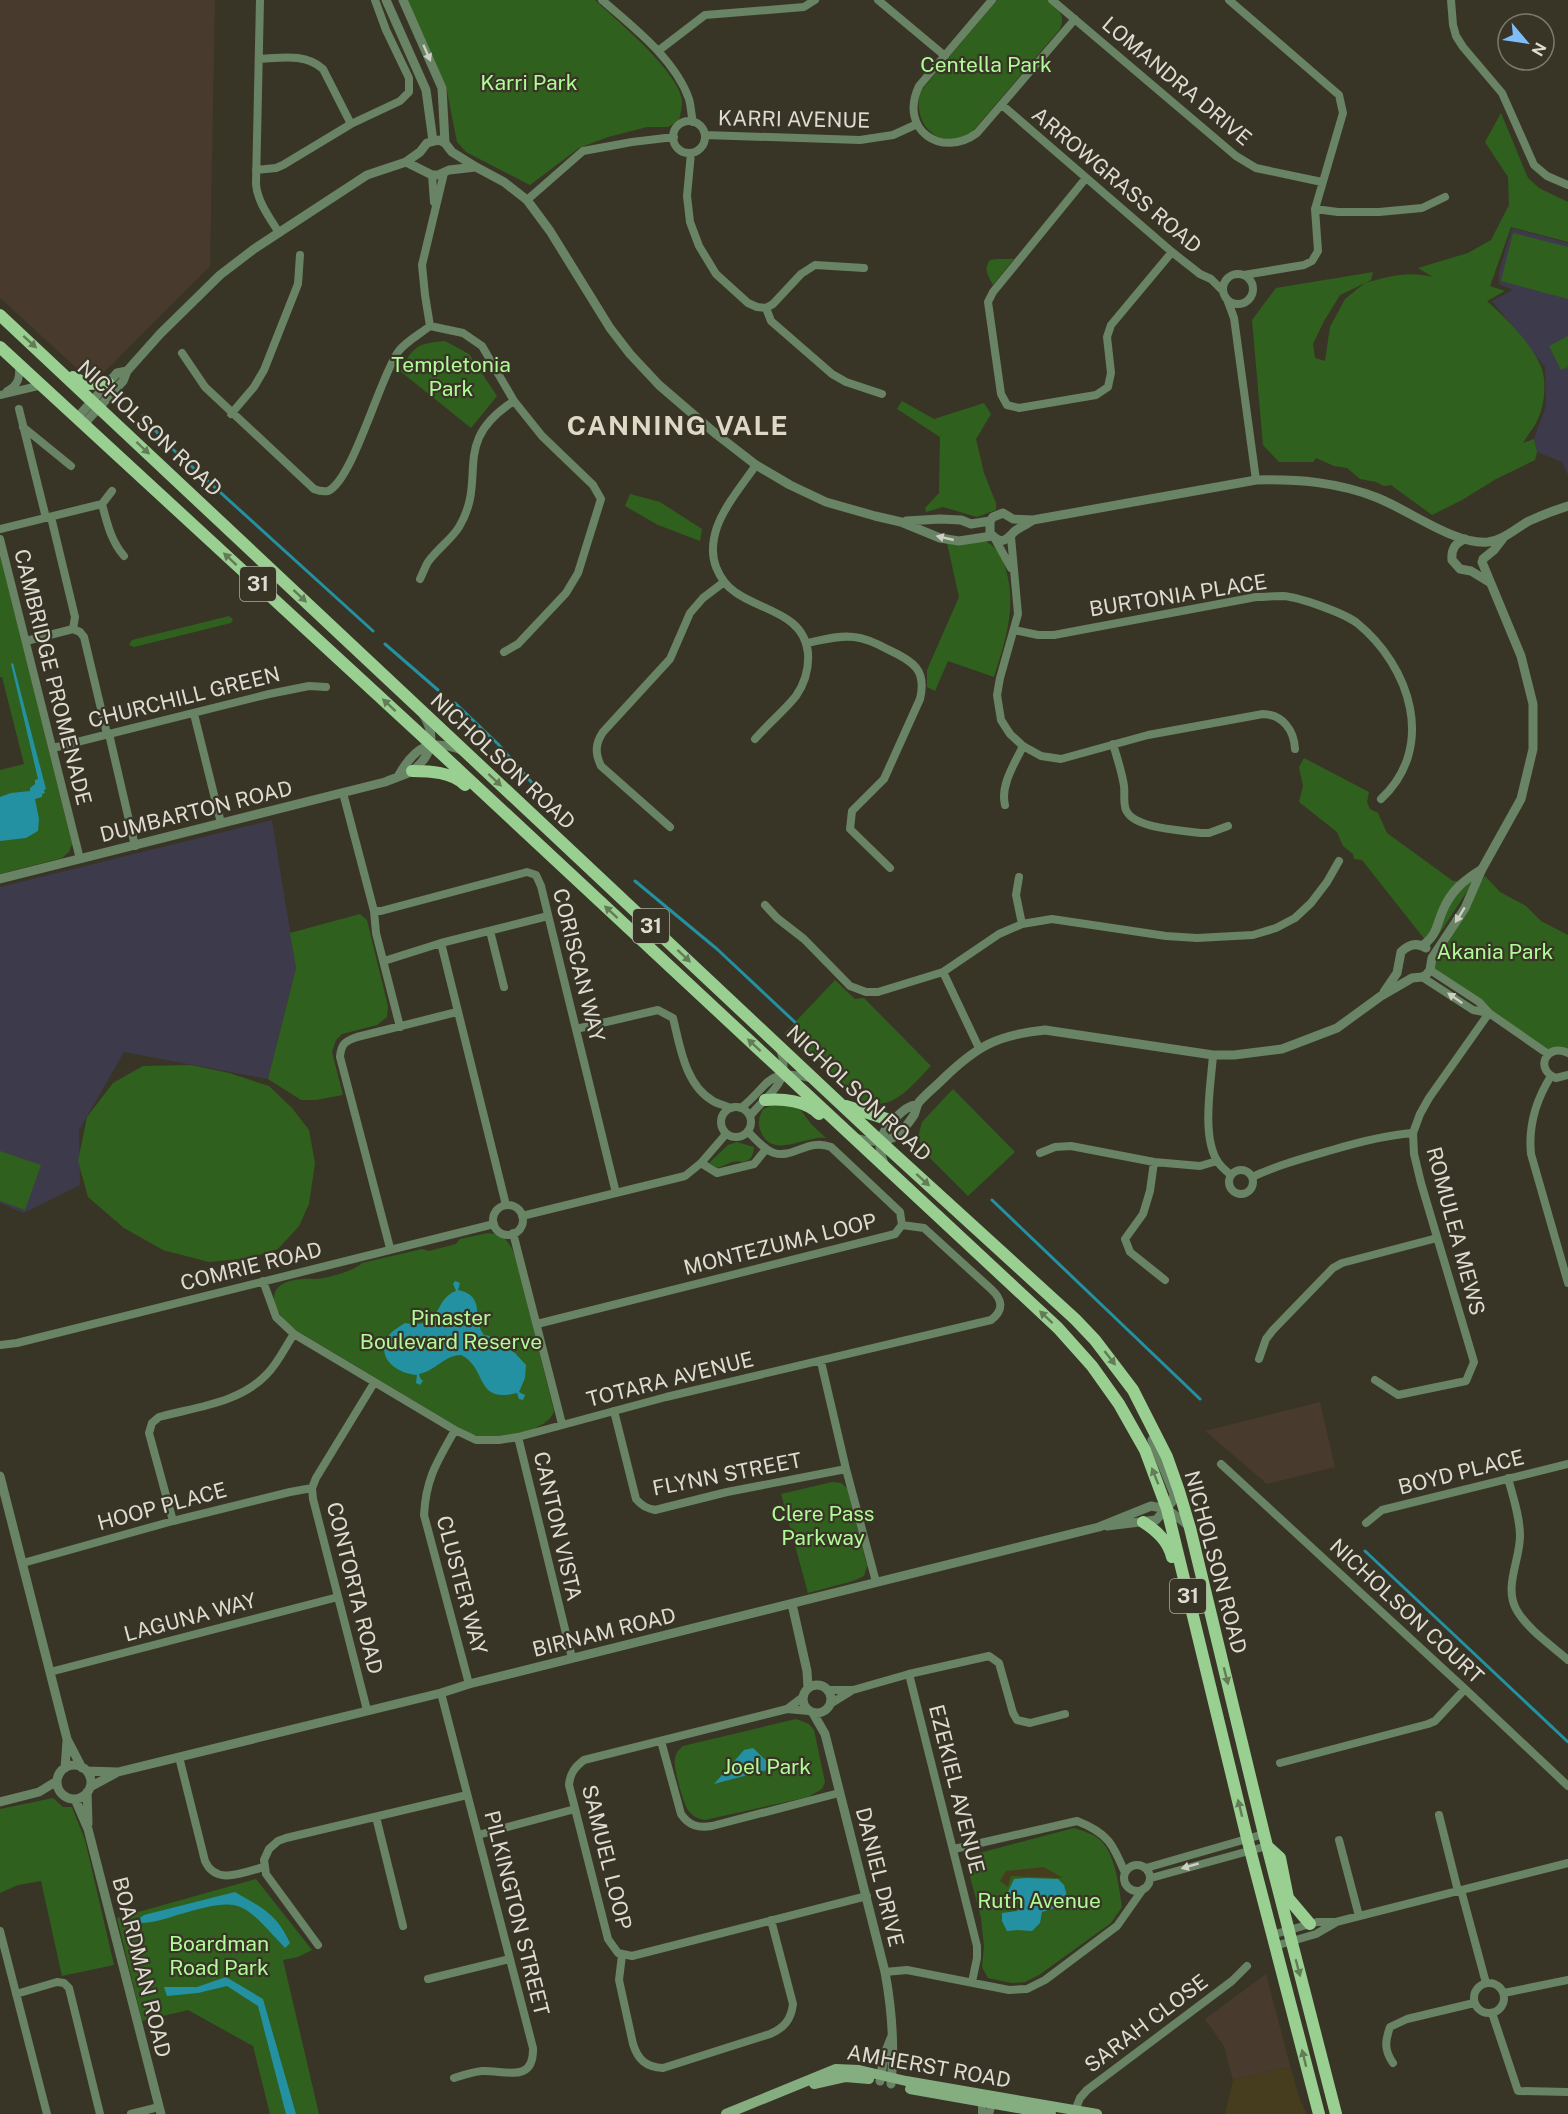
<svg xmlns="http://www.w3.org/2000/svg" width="1568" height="2114" font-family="'Public Sans',sans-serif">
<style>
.commercial{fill:#483a2c}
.education{fill:#3d3a4c}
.green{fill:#30601d;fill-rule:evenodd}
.sand{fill:#453d1d}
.water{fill:#2391a1}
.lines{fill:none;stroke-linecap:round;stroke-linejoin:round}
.stream{stroke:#2391a1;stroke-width:3}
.minor{stroke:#698365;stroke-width:8}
.tertiary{stroke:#698365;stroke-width:9}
.secondary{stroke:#84ae7f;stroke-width:10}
.primary{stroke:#99d092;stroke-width:12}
.oneway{fill:#cccfc2}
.oneway2{fill:#647b57}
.labels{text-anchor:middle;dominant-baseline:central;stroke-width:4.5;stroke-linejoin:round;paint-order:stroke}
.shield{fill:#393526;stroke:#acaa9e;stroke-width:1.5}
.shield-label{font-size:20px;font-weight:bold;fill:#dedcd2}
.park-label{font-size:21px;fill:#b0fb98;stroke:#393526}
.street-label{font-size:21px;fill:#dedcd2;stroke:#393526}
.district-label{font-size:27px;font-weight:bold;letter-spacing:1.5px;fill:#ddd9c6;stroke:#393526}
</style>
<rect width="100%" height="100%" fill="#393526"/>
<path class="commercial" d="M0,0h215l-5,266 -117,117 -93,-85z
M1320,1402l15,65 -68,17 -62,-53z
M1266,1974l25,95 -8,-1 -50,12 -9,-34 -19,-27z"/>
<path class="education" d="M1512,228l56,15v232l-6,-13 -25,-10 -3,-13 12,-33 -1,-39 -53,-66 21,-11 -14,-6v-12z
M272,820l24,148 -28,111 -144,-27 -45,78 1,55 -56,28 -24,-10v-316z"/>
<path class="green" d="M406,0h189c21,20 86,73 87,102 0,6 -2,13 -3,19l-11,6h-21l-39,10 -29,11 -49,37 -64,-33 -9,-10 -11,-56z
M997,0h50c11,9 19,14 13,29l-88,103c-32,21 -60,-7 -52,-40z
M1501,113l27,65 11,10 29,14v40l-57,-15 -21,59 15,5 -18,10c19,17 46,44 55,68 5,16 2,40 -6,54 -4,7 -9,13 -13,20l11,-4 3,13 -2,8 -39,19 -34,21 -30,15 -41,-30 -7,1 -8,-4 -16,-3 -13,-11 -13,-2 -18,-8 -3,4h-34l-16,-17 -11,-125 24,-32 97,-16 -2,8 -6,3c26,-7 42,-12 68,-6l-15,-9 50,-15 23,-13 18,-35 -1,-28 -23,-35zM1365,283l-20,16 -15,28 -5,34 -10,-3 -2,-14 11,-23 16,-26z
M1513,233l55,14v52l-67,-18z
M997,259h17l-21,26c-5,-10 -10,-16 -3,-25z
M1568,336v31l-7,3 -12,-24z
M445,341l24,13 28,42 -26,32 -71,-57c13,-24 17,-28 45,-30z
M902,401l32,18 50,-16 7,11 -15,25 8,34 12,30v7l-19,7 -34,-10 -17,5 -1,-4 14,-15 1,-56 -43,-28z
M630,494l30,8 42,27 -2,12 -42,-16 -33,-19z
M985,541c12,6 18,16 21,29 11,38 -1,71 -12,107l-46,-16 -13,30 -8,-4v-17l32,-73 -12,-54z
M0,554l72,290 -3,8 -7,6 -62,16v-104l24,-6 -22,-87h-2z
M229,616l4,3 -2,4 -97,24 -5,-2 3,-5z
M1304,758l65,34 -2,10 3,7 8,4 9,20 66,48 20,1 -31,48 -12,16 -68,-86 -8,-1 -1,-5 -10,-8 -6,-14 -38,-30 4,-16 -4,-19z
M1485,876l15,16 26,14 15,15 27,14v118l-21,-1 -115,-83 20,-48z
M360,914l7,6 21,86 -1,11 -10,8 -35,9 -6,6 -4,12 11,43 -27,5h-15l-33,-21 28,-111 -6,-35z
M835,980l20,19 9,-1 67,68c-20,20 -39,48 -70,34l-64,-60 -13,-6z
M191,1065l38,8 40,13 23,22 17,22 6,33 -6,41 -10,22 -21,23 -29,9 -40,4 -46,-12 -39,-22 -36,-31 -10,-36 9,-44 26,-34 30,-17z
M953,1089l62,63 -47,44 -44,-44 -6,-14 4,-16z
M778,1103l21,5 13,17 14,13c-20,-3 -54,22 -65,-6 -4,-9 -2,-15 2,-23z
M737,1142l17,5c-1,9 -3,14 -12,15 -9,-3 -17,4 -25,6l-8,-5 19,-18z
M0,1151l41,14 -16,45 -25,-9z
M488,1233c19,1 24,13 29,30l37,148c-5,19 -50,28 -67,26 -7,0 -13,-2 -19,-4l-169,-101c-10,-7 -24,-19 -25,-33 -1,-19 27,-21 40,-20 9,1 43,-9 48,-16l60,-14 7,2 27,-7 4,-5z
M832,1482l9,1 6,5 20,78 -3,10 -11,5 -45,12 -27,-99z
M796,1719l13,5 5,6 11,52 -3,7 -14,8 -103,23c-7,-1 -13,-4 -17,-10 -5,-7 -15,-44 -13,-52 1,-5 4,-9 8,-12z
M53,1798l10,9h9l13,33 29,125 -52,11 -21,-95 -23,4 -18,8v-84z
M1074,1828c10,3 23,7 29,15 13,15 16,45 19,64l-11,16 -72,52 -14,7 -13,1 -24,-5 -6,-11 2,-20 -3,-29 -14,-53 5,-10z
M256,1879l56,71 -14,7 -15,3 36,154h-49l-17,-68 -65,-36 -46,11 -25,-103z"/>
<path class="sand" d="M1044,1867l19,11 -52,-2 -3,11 -8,-6 6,-10z
M1283,2068l8,1 9,31 7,14h-82l8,-34z"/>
<path class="water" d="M13,663l33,126 -2,1 1,3 -3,1v3l-7,2 4,20 -1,12 -12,7 -26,3v-44l11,-4 19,-2v-3l5,-4v-4l3,-1 -27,-115z
M455,1281l5,2 -2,7c29,6 13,28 26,45l5,1 26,17 11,12 -1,13 -6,14 6,3 -2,5 -4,-1 -2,-6c-43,11 -29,-25 -56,-38 -16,0 -26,16 -42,19l1,4 3,3 -3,4 -4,-2 1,-8c-18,-1 -41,-15 -30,-37 4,-7 12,-11 18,-15 38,7 28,-24 51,-32l-3,-7z
M753,1748l21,20 -60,16 30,-34z
M1027,1878l31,1 6,6 4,15 -4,5 -22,7 -2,11 -8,8 -14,-1 -11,1 -5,-10v-8l15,-2 4,-5 -13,-14 6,-13z
M235,1892c27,16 41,21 55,51l-5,5c-45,-48 -42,-52 -108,-33 -12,4 -24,8 -37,8v-5l4,-3z
M226,1977l37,22 33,115h-10l-28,-108 -31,-20 -29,7 -31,3 -3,-9h33z"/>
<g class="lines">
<path class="stream" d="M143,416l24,28 206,187
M385,644l53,46
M455,703l43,41 35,40
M635,881l82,68 82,77
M992,1200l208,199
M1365,1551l203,191"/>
<path class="minor" d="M260,0l-4,184c1,17 14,34 23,49
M602,0c31,27 73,59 87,99 2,7 2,15 4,23
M878,0l67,56
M992,0l-73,86c-21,44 23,73 58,47l98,-114
M1052,0l184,156 20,12 66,14
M1229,0l110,95 4,18 -28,96 3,42 -6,10 -8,4 -60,10
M1451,0l2,25 3,11 7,11 39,46 32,72 13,11 21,9
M658,51l47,-36 99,-8 11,-7
M259,59c22,-1 46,-6 64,10l28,55
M1002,105l170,147 28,22 11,5 12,12
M673 137a16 16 0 1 1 32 0a16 16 0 1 1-32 0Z
M705,135l155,5 33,-5 22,-10
M691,153l-4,43 3,26 9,24 17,28 32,29 9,4 9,1 7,-4 28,-30 14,-9 49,3
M256,170l20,-2 7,-3 68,-41 49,-23 9,-9v-14l-23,-48 -11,-30
M432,175l2,27
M1086,178l-93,114 -5,10 13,92 6,11 12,3 77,-13 12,-8 3,-14 -4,-36 4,-12 61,-73
M527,200l56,-49 49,-9 42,-5
M1315,209l23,3h41l43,-4 23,-11
M1223 289a15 15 0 1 1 30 0a15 15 0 1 1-30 0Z
M1227,299l7,19 22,162
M766,308l5,13 61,53 14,8 36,12
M430,326l-5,-31 -3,-30 22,-92
M182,353l23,34 109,102c5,2 9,3 14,2 25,-11 52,-114 70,-139 7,-10 22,-18 32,-26l33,7 19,13 32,55 28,35 51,49 8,14 -23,74 -12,20 -48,51 -14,8
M7,391c12,-6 13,-14 12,-27
M0,395l42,-10
M19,409l27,109
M231,414l23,-27 10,-17 34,-86 2,-29
M23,427l48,39
M102,504c5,19 9,37 22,52
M51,517l24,100 -2,12 7,3 4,5 23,97
M0,529l102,-25 10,-13
M1011,537l7,77 -18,64 -3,17 4,25 9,14 13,12 18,10 20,3 87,-24 115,-21c20,1 31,16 32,35
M0,539l80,320
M995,539l16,29
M420,579c3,-6 5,-12 8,-17 9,-13 23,-22 31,-35 30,-50 -10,-84 55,-126
M1014,630l24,5h16l202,-38c9,0 18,-1 27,-1 16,1 61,17 74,27 53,43 80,124 24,176
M26,641l47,-12
M807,643c16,-3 31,-8 47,-6 12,1 24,7 35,13 24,11 38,20 31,49l-36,80 -32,32 -2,18 40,39
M194,714l27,109
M109,734l26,112
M755,739c13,-15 29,-28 41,-43 9,-13 13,-28 12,-43 -4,-40 -47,-42 -73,-61 -9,-6 -15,-15 -19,-25 -5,-13 -3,-28 1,-40 8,-22 26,-43 39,-62
M1113,744c4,14 9,28 11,42 1,8 -1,17 2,24 8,19 56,20 75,23h8l19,-7
M53,748l216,-54 40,-8 17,1
M343,793l31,118 2,22 24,94
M1005,805c-5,-20 10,-42 18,-59
M670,827l-69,-61c-6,-13 -6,-22 2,-34l67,-73 20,-46 13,-15 21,-16
M1019,877l-3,18 6,29
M765,905l12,13 27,21 46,47 16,6h12l65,-20 56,-38 23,-10 30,-5 114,17 31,2 56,-3 23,-7 19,-10 16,-15 16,-21 12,-21
M374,911h7l146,-39 9,3 5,11 75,307
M490,931l14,56
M441,943l65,262
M384,961l57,-18 107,-27
M1430,970l49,32 10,11 59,41
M943,972l36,76
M1422,977l51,33 16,3
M576,1029l82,-19 15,8c7,28 12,67 40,83 5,3 12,4 18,7
M1568,1053c-22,-11 -34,17 -12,25l12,-3
M1213,1055c-2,29 -12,82 5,107 3,5 8,9 13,13
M1551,1076c-15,24 -23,49 -20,78l37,129
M721 1122a15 15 0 1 1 30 0a15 15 0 1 1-30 0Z
M741,1108c29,-23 25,-41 69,-30
M750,1116c17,-22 43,-33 30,-67
M1040,1153l15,-6 16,-1 83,16 46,4 17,-5
M1154,1162l-4,29 -7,23 -18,25 5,13 35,28
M701,1163l16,10 37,-9 12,-15
M1229 1182a12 12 0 1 1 24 0a12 12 0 1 1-24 0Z
M1252,1177c26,-12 52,-19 80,-27 27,-8 53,-15 81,-17
M493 1220a15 15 0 1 1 30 0a15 15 0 1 1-30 0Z
M522,1216l163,-40 16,-13 25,-29
M513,1233l49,191
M390,1248l-50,-191c1,-13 5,-16 17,-20l100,-25
M263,1281l13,36 18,17 161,96 21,10h23l19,-3 148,-40 325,-77c13,-10 12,-20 0,-31l-67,-61 -22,-3
M537,1324l358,-90 7,-9 -2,-13 -69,-65c-23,-9 -38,12 -57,6 -10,-3 -18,-14 -26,-21
M0,1345l17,-2 477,-119
M1259,1359l7,-20 7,-9 60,-62 9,-5 95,-25
M821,1362l25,107 30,113
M1375,1380l23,15 68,-14 8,-19 -53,-179 -7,-29 -1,-21 7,-19 9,-16 60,-85
M614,1411l22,88c6,7 10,9 19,11l72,-18 119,-23
M455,1430c-18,32 -29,48 -31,85l45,169
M518,1437l54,221
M1221,1464l244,225 103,97
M1508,1478c5,19 12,39 12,58 0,24 -16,50 -4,73 11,20 35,36 52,51
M173,1521l-24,-88 3,-10 7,-6c37,-10 81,-14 108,-43 11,-11 18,-27 27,-40
M1366,1523l16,-13 186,-46
M23,1563l150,-42 117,-29 22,-4
M50,1672l288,-75
M909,1674l68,272v12l-5,24
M827,1690h26l56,-16 80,-18 10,7 14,50 4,7 13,3 35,-9
M441,1693l92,355c1,36 -28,22 -51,23 -9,1 -19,4 -28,7
M830,1704l21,-13
M787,1709l16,-12
M367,1710l-54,-211 -1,-11 4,-10 58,-95
M809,1711l-22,-2 -203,51c-9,7 -14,13 -15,25l39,154 10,14 14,3 235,-60
M661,1741l20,73c8,12 17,14 31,12l127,-33
M179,1757l26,104c11,25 39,11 59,6
M1280,1763l148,-39 7,-3 30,-32
M1439,1815l19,76
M376,1817l27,109
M478,1835l97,-26
M1339,1840l20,76
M954,1849l123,-28c31,12 36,23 48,52
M1124 1878a13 13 0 1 1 26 0a13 13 0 1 1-26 0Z
M1146,1868l118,-34
M1151,1878l116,-32
M1461,1890l25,93
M0,1931l47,183
M1272,1935l45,-13h19l232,-59
M318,1945l-52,-71 -2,-14 5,-11 9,-8 8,-3 181,-43
M1275,1946l41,-12 19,-11
M622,1955l-3,25 14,64c5,16 13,23 30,24l107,-34c14,-6 21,-14 23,-30l-22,-84
M885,1972l22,-2 102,20 18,-1 18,-9 72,-54 26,-37
M428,1979l82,-20
M1474 1998a15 15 0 1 1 30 0a15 15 0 1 1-30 0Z
M1504,1993l64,-13
M16,1994l41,-12 7,1 5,5 31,126
M1492,2013l26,78 50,1
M1393,2063c-9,-13 -8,-22 -3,-36l17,-8 67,-16
M1074,2113l6,-15 7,-8 145,-109 15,-15
M131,2114l28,-7
M982,2114v-16
M989,2114l4,-13"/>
<path class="tertiary" d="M386,0l40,90 7,51
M403,0l39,88 3,55
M406,162l26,13h6l11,-5 27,-3
M77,418l40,-45 10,-2
M84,424l39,-43 4,-10 33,-37 60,-59 34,-26 113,-74 39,-13 14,-10 7,-9 12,-3 6,3 7,9 24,15 28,15 23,18 23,31 60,97 20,26 29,31 57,49 40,31 34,20 36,17 49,14 26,6 39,16 19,3 33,-5
M906,521l34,-2 21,1 10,4 19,-3 3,-4 10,-4 10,6 20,1 223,-40c42,-1 82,2 122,18 32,13 77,47 110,44 16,-2 28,-14 41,-21 13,-6 26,-11 39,-15
M990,521v12c12,13 16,7 25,-2 5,-4 13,-7 18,-11
M1465,539c-10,4 -14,10 -13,21l8,9 11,2 18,11
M1483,559l11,-9 10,-13
M399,775c17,-30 32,-37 65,-24
M0,879l385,-97c7,-3 23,-8 27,-11 19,-14 25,-34 12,-55
M1422,946c16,-12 14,-20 21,-36 8,-19 21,-30 39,-41
M1384,992l13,-19 4,-21c8,-8 16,-10 25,-4
M855,1138c12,4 29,5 41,-2 6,-4 14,-15 18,-21 2,-4 2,-9 5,-13 7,-8 16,-15 24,-23 34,-33 54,-44 102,-49l168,25h21l48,-6 55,-21 44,-32 31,-18 10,-1 4,-2 4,-5 2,-12 33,-50 17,-39 39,-70 12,-50v-45l-12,-48 -39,-94
M885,1166c-9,-21 -6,-31 9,-47 8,-7 12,-12 23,-15
M0,1476l67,263 15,29
M1107,1526l49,-6 16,-18 2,-8 -22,-54
M792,1604l15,67 1,17
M803 1699a14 14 0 1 1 28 0a14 14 0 1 1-28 0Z
M813,1713l12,21 60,238c7,38 10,73 6,112
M57 1782a17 17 0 1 1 34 0a17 17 0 1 1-34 0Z
M65,1768l2,-27
M87,1771l31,1 323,-79 28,-9 630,-157 52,-21 16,3 22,17
M90,1787l26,-14
M87,1792l1,32
M75,1799l13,30 73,285
M0,1802l39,-10 18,-11
M880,2081l4,-25 8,-20"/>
<path class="secondary" d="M814,2084l31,-7 24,2
M910,2089l141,25
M726,2114l110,-45 23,1 47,11 191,33"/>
<path class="primary" d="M0,315l880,826 195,178 20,21 38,50 34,67 12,34 11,37 74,306 72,280
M0,347l432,398 626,583 34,38 27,38 26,46 22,59 80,329 72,276
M73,377l14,7 21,-1
M412,771c18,0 40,1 53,14
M765,1100c18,-2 41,1 54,14
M846,1106l47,15
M1143,1522c14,9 25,19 29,35
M1268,1847l12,11 8,40 22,26"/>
</g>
<defs><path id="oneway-solid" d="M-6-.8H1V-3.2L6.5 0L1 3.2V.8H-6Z" transform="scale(1.5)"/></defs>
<g class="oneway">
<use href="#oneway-solid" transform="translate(427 53) rotate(66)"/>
<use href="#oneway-solid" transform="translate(945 538) rotate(-167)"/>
<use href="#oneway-solid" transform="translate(1460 915) rotate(122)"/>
<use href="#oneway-solid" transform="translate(1455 998) rotate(-145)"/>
<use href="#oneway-solid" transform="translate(1190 1866) rotate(164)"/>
</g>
<g class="oneway2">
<use href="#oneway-solid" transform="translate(30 342) rotate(42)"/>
<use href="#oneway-solid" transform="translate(143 448) rotate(43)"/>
<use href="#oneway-solid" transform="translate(230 559) rotate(-137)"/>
<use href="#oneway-solid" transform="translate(300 596) rotate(43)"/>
<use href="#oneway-solid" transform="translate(389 705) rotate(-137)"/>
<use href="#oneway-solid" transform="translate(495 780) rotate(43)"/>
<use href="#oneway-solid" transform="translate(611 912) rotate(-137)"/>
<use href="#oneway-solid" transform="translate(684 956) rotate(43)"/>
<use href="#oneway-solid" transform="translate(754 1045) rotate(-137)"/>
<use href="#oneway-solid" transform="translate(923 1180) rotate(42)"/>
<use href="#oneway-solid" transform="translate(1046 1317) rotate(-137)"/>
<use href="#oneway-solid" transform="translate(1110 1358) rotate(52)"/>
<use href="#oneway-solid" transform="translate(1155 1476) rotate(-112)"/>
<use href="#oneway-solid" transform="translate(1226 1676) rotate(76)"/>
<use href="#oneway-solid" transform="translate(1240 1808) rotate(-104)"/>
<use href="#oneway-solid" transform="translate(1298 1968) rotate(75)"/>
<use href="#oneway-solid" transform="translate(1304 2058) rotate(-104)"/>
</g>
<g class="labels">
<g class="shield">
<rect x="240" y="567" width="36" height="34" rx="4.5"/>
<rect x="633" y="909" width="36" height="34" rx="4.5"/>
<rect x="1170" y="1579" width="36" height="34" rx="4.5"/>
</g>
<g class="shield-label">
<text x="258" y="584">31</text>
<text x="651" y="926">31</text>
<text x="1188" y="1596">31</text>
</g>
<g class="park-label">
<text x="986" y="64">Centella Park</text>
<text x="529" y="82">Karri Park</text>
<text x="451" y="364">Templetonia<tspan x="451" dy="24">Park</tspan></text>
<text x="1495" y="951">Akania Park</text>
<text x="451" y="1317">Pinaster<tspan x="451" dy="24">Boulevard Reserve</tspan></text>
<text x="823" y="1513">Clere Pass<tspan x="823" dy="24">Parkway</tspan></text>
<text x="767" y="1766">Joel Park</text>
<text x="1039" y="1900">Ruth Avenue</text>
<text x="219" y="1943">Boardman<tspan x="219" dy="24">Road Park</tspan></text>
</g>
<g class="street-label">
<text transform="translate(1177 81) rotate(40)">LOMANDRA DRIVE</text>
<text transform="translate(794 119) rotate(1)">KARRI AVENUE</text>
<text transform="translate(1117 180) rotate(40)">ARROWGRASS ROAD</text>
<text transform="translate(150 428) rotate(43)">NICHOLSON ROAD</text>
<text transform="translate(1178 595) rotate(-9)">BURTONIA PLACE</text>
<text transform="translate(53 677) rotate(76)">CAMBRIDGE PROMENADE</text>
<text transform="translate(184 697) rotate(-14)">CHURCHILL GREEN</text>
<text transform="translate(503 761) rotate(43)">NICHOLSON ROAD</text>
<text transform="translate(196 811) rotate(-14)">DUMBARTON ROAD</text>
<text transform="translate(579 965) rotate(76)">CORISCAN WAY</text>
<text transform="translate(859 1093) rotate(43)">NICHOLSON ROAD</text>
<text transform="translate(1456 1231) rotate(75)">ROMULEA MEWS</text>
<text transform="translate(780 1244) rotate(-14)">MONTEZUMA LOOP</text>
<text transform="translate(251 1266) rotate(-14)">COMRIE ROAD</text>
<text transform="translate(670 1379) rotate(-14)">TOTARA AVENUE</text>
<text transform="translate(1461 1472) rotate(-14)">BOYD PLACE</text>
<text transform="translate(727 1474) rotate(-11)">FLYNN STREET</text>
<text transform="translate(162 1506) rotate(-15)">HOOP PLACE</text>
<text transform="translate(558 1526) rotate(77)">CANTON VISTA</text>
<text transform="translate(1216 1562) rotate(75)">NICHOLSON ROAD</text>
<text transform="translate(462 1585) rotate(75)">CLUSTER WAY</text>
<text transform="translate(355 1588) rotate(76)">CONTORTA ROAD</text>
<text transform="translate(1407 1611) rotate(43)">NICHOLSON COURT</text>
<text transform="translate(190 1617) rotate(-15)">LAGUNA WAY</text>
<text transform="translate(604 1632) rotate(-14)">BIRNAM ROAD</text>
<text transform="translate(957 1789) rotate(76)">EZEKIEL AVENUE</text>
<text transform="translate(607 1857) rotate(76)">SAMUEL LOOP</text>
<text transform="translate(880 1877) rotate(76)">DANIEL DRIVE</text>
<text transform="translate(517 1913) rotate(76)">PILKINGTON STREET</text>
<text transform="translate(142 1967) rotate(76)">BOARDMAN ROAD</text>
<text transform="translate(1146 2023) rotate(-37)">SARAH CLOSE</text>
<text transform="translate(929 2066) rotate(10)">AMHERST ROAD</text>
</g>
<g class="district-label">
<text x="678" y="425">CANNING VALE</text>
</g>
</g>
<g transform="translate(1526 42) rotate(119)"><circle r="28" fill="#393526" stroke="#7b786b" stroke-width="1.5"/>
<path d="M0-4.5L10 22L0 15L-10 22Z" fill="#7fbdfa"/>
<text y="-9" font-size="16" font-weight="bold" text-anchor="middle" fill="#dedcd2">N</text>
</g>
</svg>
